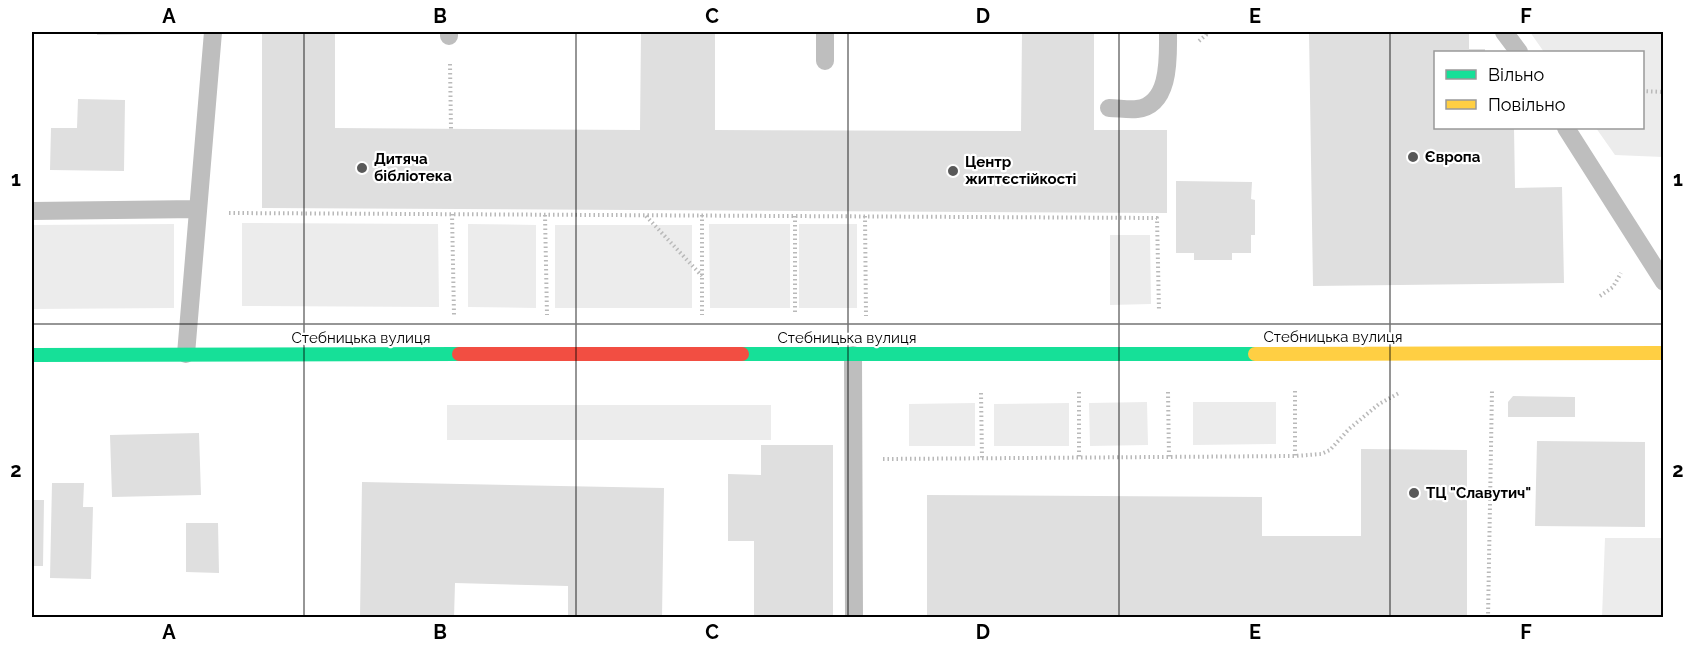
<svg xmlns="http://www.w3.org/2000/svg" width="1695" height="649" font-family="Raleway,sans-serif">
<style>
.green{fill:#ececec}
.building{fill:#dfdfdf}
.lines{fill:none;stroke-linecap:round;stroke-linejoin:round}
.path{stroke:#b9b9b9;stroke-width:4;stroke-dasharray:1.5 3;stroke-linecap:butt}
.lane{stroke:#bebebe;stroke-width:18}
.fast{stroke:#16e098;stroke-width:14}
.slow{stroke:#ffcf43;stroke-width:14}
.jam{stroke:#f24e42;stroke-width:14}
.grid{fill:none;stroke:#000;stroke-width:1.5;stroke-opacity:0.55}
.poi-dot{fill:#595959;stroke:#fff;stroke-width:2}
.labels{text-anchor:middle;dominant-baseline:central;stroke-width:4.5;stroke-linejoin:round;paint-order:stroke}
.poi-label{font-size:15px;font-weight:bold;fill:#000;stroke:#fff;text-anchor:start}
.street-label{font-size:15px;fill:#000;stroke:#fff}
.neatline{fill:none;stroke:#000;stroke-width:2}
.grid-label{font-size:20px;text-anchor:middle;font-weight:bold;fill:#000}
</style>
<rect width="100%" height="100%" fill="#fff"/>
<path class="green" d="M1530,32h133v125l-48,-2 -19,-27h46v-76h-98z
M242,223l196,1 1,83 -197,-1z
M174,224v84l-142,1v-84z
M468,224l68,1v83l-68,-1z
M709,224h81v84h-80z
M799,224h58v84h-58z
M555,225h137v83h-137z
M1110,235h40l1,69 -41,1z
M1147,402l1,43 -58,1 -1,-43z
M1193,402h83v42l-83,1z
M975,403v43h-66v-42z
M1069,403v43h-75v-42z
M447,405h324v35h-324z
M1605,538h58v79h-61z"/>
<path class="building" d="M97,32h62v2l-62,1z
M262,32h73v96l305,2 1,-98h74v98l306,1 1,-99h72v98h73v83l-905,-5z
M1309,32h160v17h16v3h-49v76h78l1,60 47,-1 2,96 -251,3z
M78,99l47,1 -1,71 -74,-1 1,-42h26z
M1176,181l76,1 -1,17 4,1v35h-4v18h-19v7h-38v-7h-18z
M1513,396l62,1v20h-67v-15z
M199,433l2,62 -89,2 -2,-62z
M1537,441l108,1v85l-110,-1z
M761,445h72v173h-79v-77h-26v-67l33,1z
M1361,449l106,1v168h-540v-123l335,2v39h99z
M362,482l302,6 -2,130h-94v-32l-113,-3 -1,35h-94z
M52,483h32l-1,24h10l-2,72 -41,-1z
M32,500h12l-1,66h-11z
M186,523h32l1,50 -33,-1z"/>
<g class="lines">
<path class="path" d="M1199,41l7,-6 1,-3
M450,64l1,65
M1642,91l22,1
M229,213l928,5 2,93
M452,214l2,101
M545,215l2,100
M702,215v100
M646,216l56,60
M795,216v99
M865,216l1,100
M1600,296l13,-9 8,-14
M1295,391v65
M1079,392v66
M1168,392l1,65
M981,393l1,65
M883,459l412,-3 26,-2 9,-4 19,-21 30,-25 20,-11
M1488,618l4,-228"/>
<path class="lane" d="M449,32v4
M1504,32l15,20
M825,61v-29
M1109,108c9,0 19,2 28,1 34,-4 31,-53 31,-77
M1566,128l98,154
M32,211l166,-2
M186,354l27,-322
M853,355l1,263"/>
<path class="fast" d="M742,354h513
M32,355l427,-1"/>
<path class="slow" d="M1255,354l409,-1"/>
<path class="jam" d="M459,354h283"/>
</g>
<path class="grid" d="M304,32v586M576,32v586M848,32v586M1119,32v586M1390,32v586M32,324h1632"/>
<g class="poi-dot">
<circle cx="1413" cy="157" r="6"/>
<circle cx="362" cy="168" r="6"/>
<circle cx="953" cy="171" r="6"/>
<circle cx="1414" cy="493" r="6"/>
</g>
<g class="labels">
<g class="poi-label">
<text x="1425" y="157">Європа</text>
<text x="374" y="159">Дитяча<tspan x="374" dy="17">бібліотека</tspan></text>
<text x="965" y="162">Центр<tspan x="965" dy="17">життєстійкості</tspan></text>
<text x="1426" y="493">ТЦ "Славутич"</text>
</g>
<g class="street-label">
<text x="1333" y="337">Стебницька вулиця</text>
<text x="361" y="338">Стебницька вулиця</text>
<text x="847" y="338">Стебницька вулиця</text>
</g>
</g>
<rect width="1695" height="649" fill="none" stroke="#ffffff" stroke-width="66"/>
<rect x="1434" y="51" width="210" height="78" fill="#ffffff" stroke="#999999" stroke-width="1.5"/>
<rect x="1446" y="70" width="30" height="9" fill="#16e098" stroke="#999999" stroke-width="1.5"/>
<text x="1488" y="81" font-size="18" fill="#000000">Вільно</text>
<rect x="1446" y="100" width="30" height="9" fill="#ffcf43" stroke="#999999" stroke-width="1.5"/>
<text x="1488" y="111" font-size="18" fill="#000000">Повільно</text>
<rect x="33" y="33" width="1629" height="583" class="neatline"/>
<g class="grid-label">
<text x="169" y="23">A</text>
<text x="440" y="23">B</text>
<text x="712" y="23">C</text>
<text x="983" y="23">D</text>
<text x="1255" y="23">E</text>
<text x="1526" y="23">F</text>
<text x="16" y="186">1</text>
<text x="1678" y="186">1</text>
<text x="16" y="477">2</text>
<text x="1678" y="477">2</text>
<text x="169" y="639">A</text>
<text x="440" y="639">B</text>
<text x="712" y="639">C</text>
<text x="983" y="639">D</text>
<text x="1255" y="639">E</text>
<text x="1526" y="639">F</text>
</g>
</svg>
